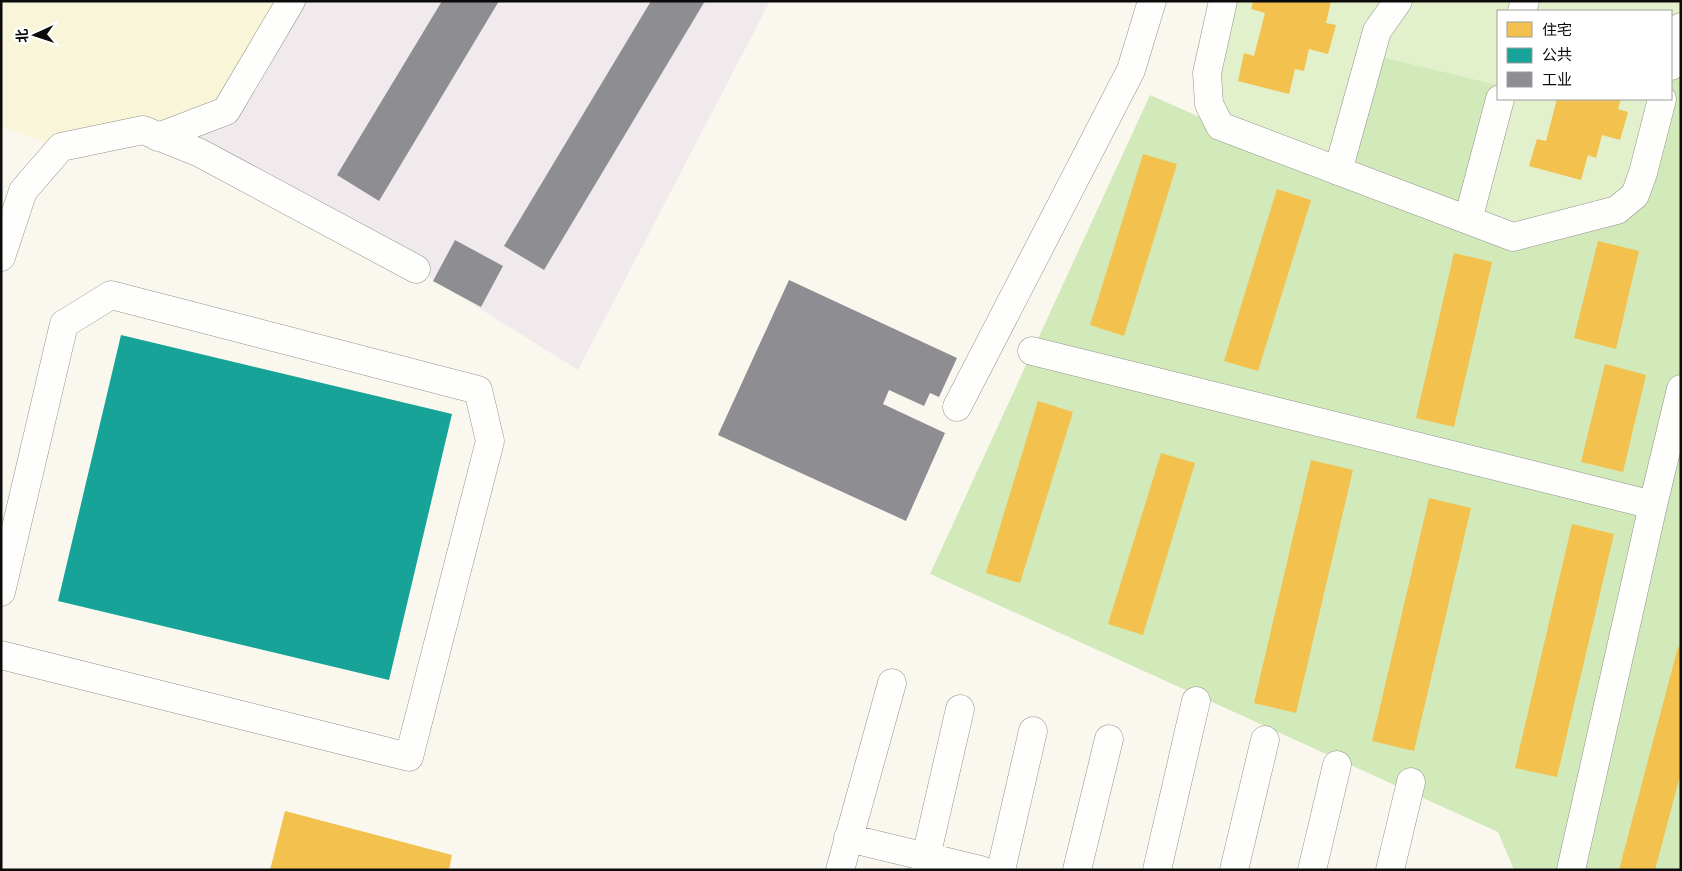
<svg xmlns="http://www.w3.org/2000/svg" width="1682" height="871" font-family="'Noto Serif','Noto Sans SC',serif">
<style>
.industrial{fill:#f1eaec}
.farmland{fill:#f8f5d9}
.green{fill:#e2f1cc}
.forest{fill:#d2e9ba}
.homes{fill:#f2c14e}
.public{fill:#17a398}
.industry{fill:#8d8d92}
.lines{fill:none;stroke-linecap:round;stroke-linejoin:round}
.minor-casing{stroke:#93928d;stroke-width:29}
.minor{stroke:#fefefc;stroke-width:28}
</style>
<rect width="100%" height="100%" fill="#faf8ee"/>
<path class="industrial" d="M291,1h479l-192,369 -162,-101 -258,-132z"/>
<path class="farmland" d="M1,1h290l-65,110 -165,36 -60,-20z"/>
<path class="green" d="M1223,1h458v26l-10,39v-55h-173v74l-128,-31 -32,117 -129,-67z
M1500,99h162l-27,96 -122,42 -45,-17z"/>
<path class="forest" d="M1681,27v843h-167l-16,-38 -568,-258 220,-479 70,31 117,45 33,-117 128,31v14l-30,121 31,12 118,-22 54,-111v-33z"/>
<path class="homes" d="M1253,1h78l-5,22 10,2 -8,29 -19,-5 -5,22 -9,-2 -6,25 -51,-13 6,-28 10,3 11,-43 -14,-4z
M1557,99h64l-3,10 10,3 -8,28 -18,-5 -6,23 -8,-3 -7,25 -52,-14 8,-27 9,2z
M1143,154l34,10 -53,172 -34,-11z
M1277,189l34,11 -53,171 -34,-10z
M1598,241l41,10 -23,98 -42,-11z
M1454,253l38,9 -38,165 -38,-9z
M1605,364l41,11 -23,97 -42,-10z
M1038,401l35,11 -53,171 -34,-10z
M1161,453l34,10 -52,172 -35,-11z
M1311,460l42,10 -57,243 -42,-10z
M1429,498l42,10 -57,243 -42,-10z
M1572,524l42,10 -57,243 -42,-9z
M1678,647l3,1v124l-26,98h-36z
M285,811l167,44 -3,15h-179z"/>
<path class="public" d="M121,335l331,79 -63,266 -331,-79z"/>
<path class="industry" d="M442,1h57l-120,200 -42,-26z
M651,1h54l-161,269 -40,-24z
M455,240l48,26 -22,41 -48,-26z
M789,280l168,78 -18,39 -9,-4 -6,13 -35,-16 -6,14 62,29 -39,88 -188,-86z"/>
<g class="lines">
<defs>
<path id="minor" d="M1223,1l-16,72 2,31 11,22 293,111 104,-27 18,-15 8,-22 19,-74
M1522,11l3,-10
M1671,66l10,-39
M158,137l68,-26 65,-110
M1338,171l39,-140 21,-30
M1468,220l32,-121
M1,257l22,-66 38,-44 82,-17 57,23 216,116
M1032,351l621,154
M957,407l174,-337 21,-69
M1,592l63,-268 47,-29 367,95 12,51 -81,316 -408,-102
M848,838l133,32
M840,870l52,-187
M923,870l37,-161
M1001,870l32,-139
M1077,870l32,-131
M1157,870l39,-169
M1234,870l31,-130
M1312,870l25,-105
M1390,870l21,-88
M1571,870l82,-365 28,-116"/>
</defs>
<use href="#minor" class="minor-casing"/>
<use href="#minor" class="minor"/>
</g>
<rect width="1682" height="871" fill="none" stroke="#0b0b0b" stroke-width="5"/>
<rect x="1497" y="10" width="175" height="90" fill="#ffffff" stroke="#9d9d9d"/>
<rect x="1507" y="22" width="25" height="15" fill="#f2c14e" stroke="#9d9d9d"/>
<text x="1542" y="35" font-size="15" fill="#0b0b0b">住宅</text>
<rect x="1507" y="48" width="25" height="15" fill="#17a398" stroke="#9d9d9d"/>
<text x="1542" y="60" font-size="15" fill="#0b0b0b">公共</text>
<rect x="1507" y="72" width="25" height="15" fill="#8d8d92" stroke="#9d9d9d"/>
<text x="1542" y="85" font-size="15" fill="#0b0b0b">工业</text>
<g transform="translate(35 35) rotate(267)" stroke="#ffffff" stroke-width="4" paint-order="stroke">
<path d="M0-4L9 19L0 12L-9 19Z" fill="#0b0b0b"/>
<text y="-8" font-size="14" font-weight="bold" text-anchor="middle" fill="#0b0b0b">北</text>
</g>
</svg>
